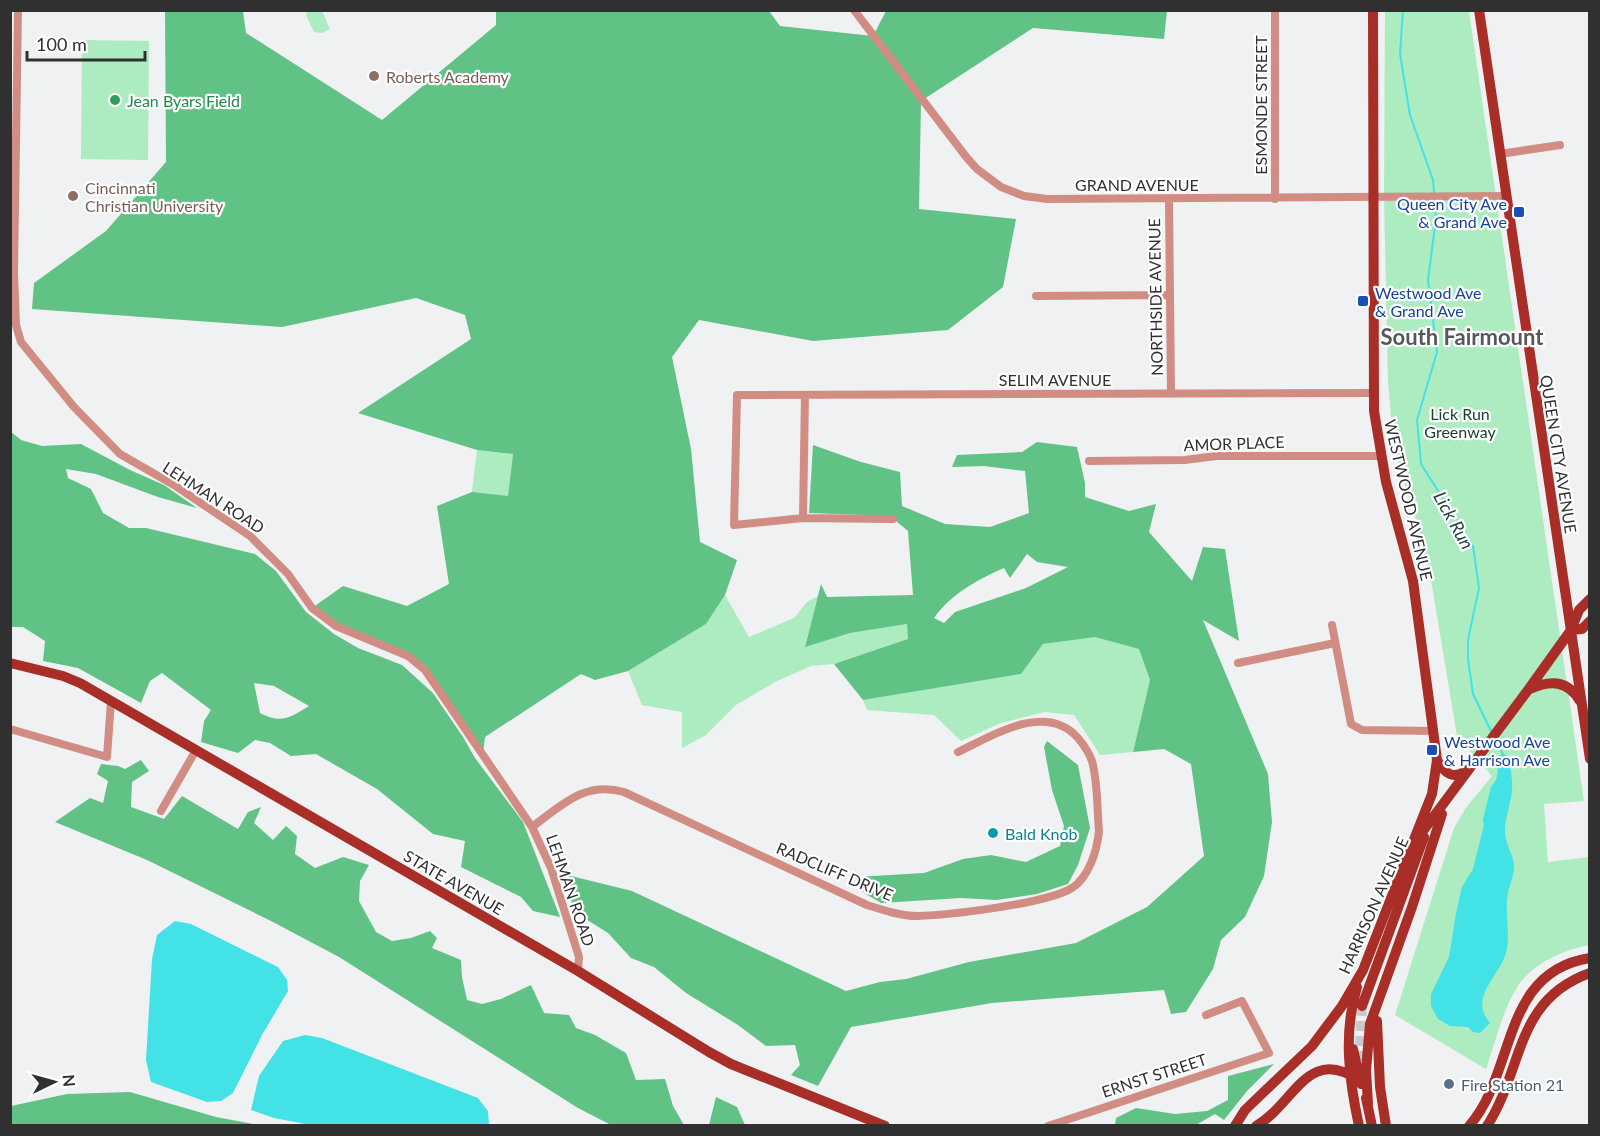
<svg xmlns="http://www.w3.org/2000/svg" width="1600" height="1136" font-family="Lato,sans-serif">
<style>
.green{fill:#acecc0}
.forest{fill:#61c286;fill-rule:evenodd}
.water{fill:#43e2e7}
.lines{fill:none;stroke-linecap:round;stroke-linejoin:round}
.stream{stroke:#43e2e7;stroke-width:2}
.major-tunnel{stroke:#c9cacb;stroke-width:10;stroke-dasharray:10 5;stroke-linecap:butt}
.minor{stroke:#d18d84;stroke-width:8}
.major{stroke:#a82e27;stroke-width:10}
.education-dot{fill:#8d6e63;stroke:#fff;stroke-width:2}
.leisure-dot{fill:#2e9e5b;stroke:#fff;stroke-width:2}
.transit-dot{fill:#1a4fb4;stroke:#fff;stroke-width:2}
.culture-dot{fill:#0f9aa8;stroke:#fff;stroke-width:2}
.service-dot{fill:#5c6f8a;stroke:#fff;stroke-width:2}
.labels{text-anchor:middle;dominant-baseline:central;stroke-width:4.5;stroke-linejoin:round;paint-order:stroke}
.education-label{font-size:16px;fill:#785e54;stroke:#fff;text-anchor:start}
.leisure-label{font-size:16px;fill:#27864d;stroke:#fff;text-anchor:start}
.street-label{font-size:16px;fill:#303031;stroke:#fff}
.transit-label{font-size:16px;fill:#164399;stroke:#fff;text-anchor:start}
.park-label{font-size:16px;fill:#194129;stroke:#fff}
.culture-label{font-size:16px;fill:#0d838f;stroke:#fff;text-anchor:start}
.service-label{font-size:16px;fill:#4e5e75;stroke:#fff;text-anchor:start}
.water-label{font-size:18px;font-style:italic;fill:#294343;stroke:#fff}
.district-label{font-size:22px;font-weight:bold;fill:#565759;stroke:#fff}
</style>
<rect width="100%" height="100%" fill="#eff1f2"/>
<path class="green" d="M307,11h15l8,18 -8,4 -8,-1 -8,-17z
M1385,11h84l115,790 -40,3 4,58 41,-5v88c-25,5 -56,18 -71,41 -15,22 -23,58 -32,83l-91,-54 59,-187 11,-19 27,-33 -35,-40 -25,-150 -17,-69 -16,-50 -7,-34 -4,-53 -4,-183z
M82,40l67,1 -1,119 -67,-1z
M477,450l36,4 -5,43 -36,-5z
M725,595l24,42 45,-19 13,-16 11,-6 -13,50 45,-13 57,-9 2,15 -75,25 -23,2 -36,16 -39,23 -30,30 -24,13v-36l-40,-7 -14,-34 78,-47z
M1095,636l44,13 11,31 -17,72 -33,3 -26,-40 -29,-3 -44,11 -40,18 -27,-26 -67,-5 -4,-10 158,-26 22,-30z"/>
<path class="forest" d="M149,11h94l3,22 136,87 114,-95v-14h273l11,15 93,10 13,-25h281l-3,28 -131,-11 -112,73 -2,108 97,10 -13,68 -55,43 -135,11 -114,-21 -27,37 19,92 9,93 37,18 -12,35 -19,29 -78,47 -33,9 -14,-6 -96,63 -2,16 -66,-91 -54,-24 -51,-30 31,-22 64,20 42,-22 -12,-78 35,-14 36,4 5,-42 -36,-4 -119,-37 113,-74 -6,-24 -49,-17 -134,29 -250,-18 2,-26 72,-52 60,-69 -1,-150z
M10,431l11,9 21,6 39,-2 49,26 34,15 33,23 -39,-11 -62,-23 -30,-5 2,9 23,11 12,24 26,15h17l109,26 21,17 30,41 28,22 24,14 44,17 31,28 30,44 12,21 48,64 37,95 -27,-6 -12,-14 -60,-30 4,-26 -32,-7 -56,-45 -61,-35 -25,2 -21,-13 -15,-3 -17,13 -37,-11 3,-21 7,-11 -49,-37 -12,8 -9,22 -63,-35 -35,-7 2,-20 -22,-14h-12zM254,683l20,3 35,20c-20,12 -27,18 -49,7z
M1037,442l40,5 8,36v14l44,14 27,-7 -7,28 43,49 11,-34 22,2 14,92 -36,-21 65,154 4,48 -8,54 -19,41 -24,23 -8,29 -27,43 -15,2 -7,-24 -172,13 -141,24 -33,59 -27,-11 9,-10 -5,-20 -29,1 -28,-21 -52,-32 -32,-26 -23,-9 -23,-25 -35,-22 -6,-36 65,16 214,100 34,-9 26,-3 63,-17 107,-19 71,-36 57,-51 -13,-92 -27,-15 -31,3 17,-72 -11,-31 -44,-12 -52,7 -22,30 -158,26 -29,-36 74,-25 -1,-15 -57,9 -45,14 16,-63 6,13 86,-2 -5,-64 -18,-15 -81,-3 4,-68 48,17 39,10 2,34 43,18 45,3 39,-14 -4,-42 -41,-5 -32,1 5,-12 65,-3zM1027,554l10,8 31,5 -42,21 -71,24 -11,11 -10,-5c17,-24 43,-38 70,-50l6,10z
M1047,741l31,24 12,63 -12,37 -10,19 -31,10 -40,6 -36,-2 -80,5 -17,-10 -9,-16 69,-4 39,-14 28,-4 35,7 34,-16 4,-20 -12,-36 -8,-43z
M141,760l8,11 -17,11 -1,25 33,12 18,-23 56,33 10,-17 13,-5 -7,16 19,17 13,-14 11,10 -2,18 20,14 28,-11 26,8 -9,16 -1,20 17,31 16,9 19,-3 19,-7 7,7 -5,10 29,12 1,17 5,23 15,4 19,-5 30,-14 13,28 25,2 7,13 19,7 31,18 10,27 29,-1 8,27 11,19h-73l-33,-17 -239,-151 -68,-36 -124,-61 -92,-38 35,-24 13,5 5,-22 -11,-7 4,-10 17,2 7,3z
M1274,1064l-27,27 -23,29 -9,-6 -19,11h-81l1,-7 20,-10 39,6 32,-3 21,-11v-24z
M130,1092l86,25 42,8 -247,1v-20l56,-12z
M716,1097l21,10 8,18h-36z"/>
<path class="water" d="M1503,753l5,4c2,11 5,22 4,33 -1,13 -7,27 -7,41 0,12 9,25 9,35 0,9 -4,18 -6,27 -4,19 3,40 -2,60 -7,24 -38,45 -16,70l-10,10 -7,-1 -5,-5 -18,-1 -12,-7 -7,-13v-12l18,-37 7,-44 6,-26 11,-18 11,-44 -1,-6 8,-32 5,-7 2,-8 -3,-13z
M175,921l16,3 87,43 9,13 1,11 -26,44 -29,58 -12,8 -14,1 -56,-20 -5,-22 6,-101 5,-24z
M305,1035l17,3 156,60 10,13 1,14h-178l-37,-7 -23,-8 8,-34 24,-35z"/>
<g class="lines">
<path class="stream" d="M1403,10l-3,44 10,61 23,65 3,38 -8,62 9,72 -20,68 4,44 52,82 6,42 -11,52v19l5,35 19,39
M1496,741l7,13"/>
<path class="major-tunnel" d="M1362,1006l-2,42 3,23"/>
<path class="minor" d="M18,10l-4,263 2,52 5,17 53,65 46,47 54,31 76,51 38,38 24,34 24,18 72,30 17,14 107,157 19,41 28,89 -1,14
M854,10l113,148 10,11 24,18 23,9 23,3 459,-3
M1500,154l60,-9
M1169,199l2,195
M1275,199v-189
M1036,296l134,-1
M1089,461l96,-1 31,-4h164
M803,518l2,-123
M893,519l-90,-1 -69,7 3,-130 635,-2
M1332,625l19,99 11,6 72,1
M1238,663l97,-20
M10,729l97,28 4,-56
M161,811l35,-61
M532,827c30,-22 52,-46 92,-35l243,113c16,5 33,11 50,11 32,-1 129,-12 155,-28 17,-11 25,-37 27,-57 -2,-22 -1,-48 -7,-70 -3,-8 -9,-17 -14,-23 -32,-37 -86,-2 -120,14
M1048,1126l221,-73 -27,-52 -36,14"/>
<path class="major" d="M1373,10l1,401 12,71 27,99 24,179 -5,34 -21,53
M1479,10l111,749
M1571,630l11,-1 8,-8
M10,663l53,13 17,7 498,288 131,81 22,12 154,62
M1530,689c20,-9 38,-9 50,12
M1437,760c8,14 16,20 30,10
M1357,987c-14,46 -8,93 2,139
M1362,1006l62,-169
M1377,1021l3,66 6,39
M1353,1049l8,35
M1366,1098l6,28
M1368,1104l-2,-34 4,-46 42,-117 30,-93
M1235,1126l10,-16 67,-64 30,-40 21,-36 48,-123 117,-157 43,-60 8,-20 11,-11
M1256,1126c39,-22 51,-82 104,-45
M1469,1126c48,-54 31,-154 121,-168
M1487,1126c37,-57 27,-126 103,-153"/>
</g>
<g class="education-dot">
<circle cx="374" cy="76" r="6"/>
<circle cx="73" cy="196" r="6"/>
</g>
<circle class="leisure-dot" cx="115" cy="100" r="6"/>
<g class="transit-dot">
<rect x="1513" y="206" width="12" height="12" rx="3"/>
<rect x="1357" y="295" width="12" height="12" rx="3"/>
<rect x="1426" y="744" width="12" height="12" rx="3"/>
</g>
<circle class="culture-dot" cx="993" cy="833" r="6"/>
<circle class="service-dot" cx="1449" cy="1084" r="6"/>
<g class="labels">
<g class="education-label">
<text x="386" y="76">Roberts Academy</text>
<text x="85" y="187">Cincinnati<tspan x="85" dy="18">Christian University</tspan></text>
</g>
<g class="leisure-label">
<text x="127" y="100">Jean Byars Field</text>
</g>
<g class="street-label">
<text transform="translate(1260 105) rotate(-90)">ESMONDE STREET</text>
<text x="1137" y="184">GRAND AVENUE</text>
<text transform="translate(1155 297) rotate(-91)">NORTHSIDE AVENUE</text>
<text x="1055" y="379">SELIM AVENUE</text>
<text transform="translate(1234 443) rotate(-2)">AMOR PLACE</text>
<text transform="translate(1559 454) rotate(81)">QUEEN CITY AVENUE</text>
<text transform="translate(214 497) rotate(33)">LEHMAN ROAD</text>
<text transform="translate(1409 500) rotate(77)">WESTWOOD AVENUE</text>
<text transform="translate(835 871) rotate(23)">RADCLIFF DRIVE</text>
<text transform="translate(454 882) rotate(30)">STATE AVENUE</text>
<text transform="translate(571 890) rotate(71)">LEHMAN ROAD</text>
<text transform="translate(1373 905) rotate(-66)">HARRISON AVENUE</text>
<text transform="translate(1154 1075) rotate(-18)">ERNST STREET</text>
</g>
<g class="transit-label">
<text x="1507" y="203" text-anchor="end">Queen City Ave<tspan x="1507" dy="18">&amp; Grand Ave</tspan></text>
<text x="1375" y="292">Westwood Ave<tspan x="1375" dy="18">&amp; Grand Ave</tspan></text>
<text x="1444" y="741">Westwood Ave<tspan x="1444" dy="18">&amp; Harrison Ave</tspan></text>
</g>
<g class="park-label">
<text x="1460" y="413">Lick Run<tspan x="1460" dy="18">Greenway</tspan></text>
</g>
<g class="culture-label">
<text x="1005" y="833">Bald Knob</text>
</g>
<g class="service-label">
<text x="1461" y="1084">Fire Station 21</text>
</g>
<g class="water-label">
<text transform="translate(1454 520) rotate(61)">Lick Run</text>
</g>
<g class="district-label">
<text x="1462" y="336">South Fairmount</text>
</g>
</g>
<rect width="1600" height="1136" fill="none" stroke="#303031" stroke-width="24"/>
<g transform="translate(54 1082) rotate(85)" stroke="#ffffff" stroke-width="4.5" paint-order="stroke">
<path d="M0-4.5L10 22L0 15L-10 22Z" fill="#303031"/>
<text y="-9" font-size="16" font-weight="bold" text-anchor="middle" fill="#303031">N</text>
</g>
<path d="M27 51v9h118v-9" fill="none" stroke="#303031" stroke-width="3"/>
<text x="36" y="51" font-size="18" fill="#303031" stroke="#ffffff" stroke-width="4.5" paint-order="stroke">100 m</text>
</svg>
